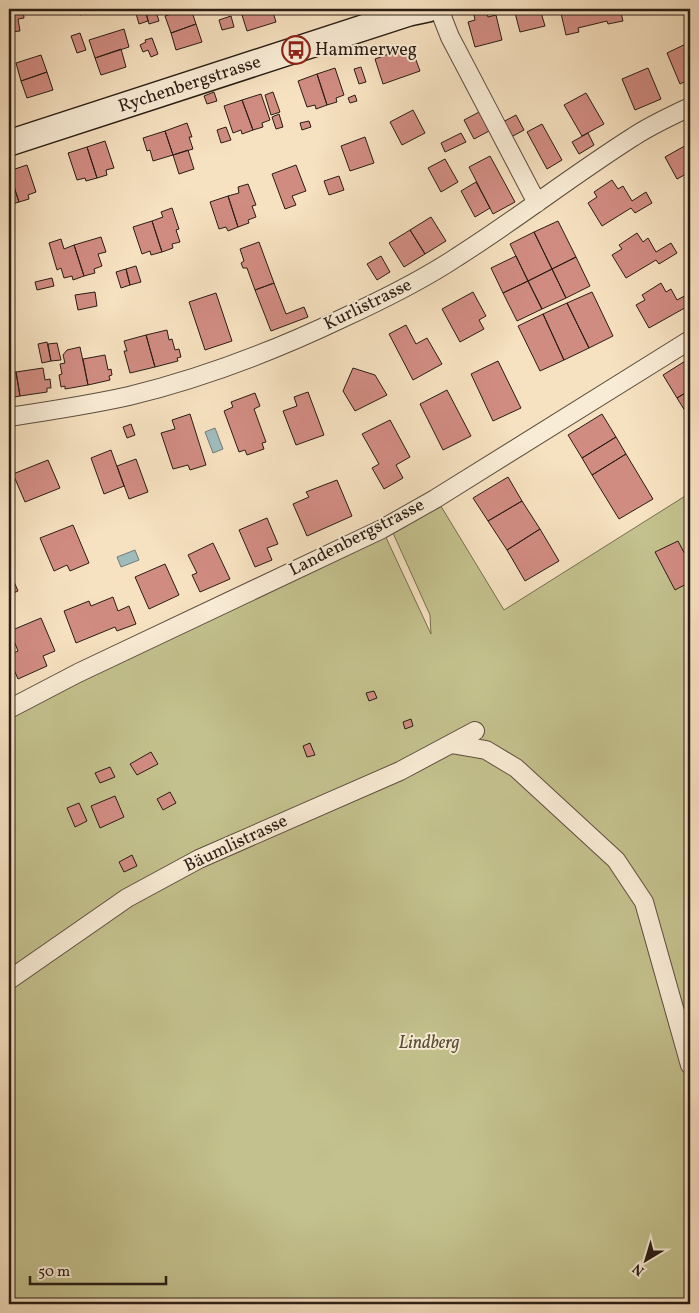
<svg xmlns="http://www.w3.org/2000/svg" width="699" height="1313" font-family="Vollkorn,serif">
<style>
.green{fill:#c3c18d;stroke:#766f50}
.water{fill:#a0bbbc;stroke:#717c79}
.building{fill:#d18c82;stroke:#2a1d14}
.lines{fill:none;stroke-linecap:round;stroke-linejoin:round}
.street-casing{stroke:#5d4e3f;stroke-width:20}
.secondary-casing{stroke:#2a1d14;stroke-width:28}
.street{stroke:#f9ecd6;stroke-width:18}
.secondary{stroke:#f9ecd6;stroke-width:25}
.labels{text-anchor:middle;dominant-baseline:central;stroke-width:4;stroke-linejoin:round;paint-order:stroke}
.poi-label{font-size:18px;fill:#2a1d14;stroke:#f9ecd6;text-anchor:start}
.street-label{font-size:18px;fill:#2a1d14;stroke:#f9ecd6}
.park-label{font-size:18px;font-style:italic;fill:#584e38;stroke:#f9ecd6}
</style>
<rect width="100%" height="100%" fill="#f6e1c0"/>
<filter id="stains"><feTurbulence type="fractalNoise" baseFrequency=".004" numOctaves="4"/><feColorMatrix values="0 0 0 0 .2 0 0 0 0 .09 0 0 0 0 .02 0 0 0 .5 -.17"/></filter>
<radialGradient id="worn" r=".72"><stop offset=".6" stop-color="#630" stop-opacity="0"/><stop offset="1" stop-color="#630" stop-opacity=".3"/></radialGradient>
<path class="green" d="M690,493v811h-681v-595l373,-180 49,105 -1,-19 -37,-82 46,-30 65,107z"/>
<path class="water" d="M215,428l8,21 -10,4 -8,-21z
M135,550l4,10 -18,7 -4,-10z"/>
<path class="building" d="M9,9h14l1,9 -6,1 2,12 -11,1z
M73,9h28l-21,6 -2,-4 -4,1z
M137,9h8l3,12 -9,3 -4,-14z
M145,9h10l4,12 -10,3z
M185,9h6l5,15 -25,9 -6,-17z
M248,9h24l4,13 -29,9 -5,-16 7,-2z
M514,9h26l5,17 -25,6z
M560,9h60l3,12 -15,3 -1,-3 -29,7 1,4 -13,3z
M643,9h17l-16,5z
M486,12l2,5 8,-2 6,25 -27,7 -7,-25 7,-2 -1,-5z
M231,16l3,11 -12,3 -3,-10z
M196,24l6,18 -26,8 -5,-17z
M124,29l5,18 -34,11 -6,-18z
M80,33l6,17 -9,3 -6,-17z
M152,38l6,16 -7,3 -3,-7 -5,2 -3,-7 6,-3 -1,-2z
M690,42v37l-10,5 -13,-31z
M411,46l9,25 -37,13 -8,-25z
M121,49l5,18 -25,8 -6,-17z
M41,55l6,17 -26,9 -5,-18z
M361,67l5,15 -7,2 -5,-15z
M335,68l9,27 -8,3 1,4 -10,3 -10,-31z
M648,68l13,31 -26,11 -13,-31z
M47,72l6,18 -26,8 -6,-17z
M317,74l10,31 -11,4 -1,-4 -8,2 -9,-26z
M214,92l3,9 -10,3 -3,-8z
M273,92l7,20 -9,3 -6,-20z
M586,93l18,31 -22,12 -18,-31z
M261,94l9,26 -8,3 1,4 -10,3 -11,-30z
M355,95l2,6 -7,2 -2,-5z
M242,100l11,30 -11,4 -1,-4 -8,3 -9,-27z
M413,110l12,23 -23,12 -12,-23z
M481,111l10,19 -17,9 -10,-19z
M279,114l4,13 -7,2 -4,-12z
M516,115l8,15 -13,7 -8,-15z
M309,121l2,6 -9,3 -2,-7z
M187,123l5,14h-3l4,12 -20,6 -8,-24z
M542,124l20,36 -15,9 -20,-37z
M226,127l5,13 -10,3 -4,-13z
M165,131l8,24 -20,6 -3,-11 -3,1 -4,-13z
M461,133l5,9 -21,10 -4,-9z
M588,133l6,12 -15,9 -7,-12z
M365,137l9,26 -24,8 -9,-25z
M105,141l9,27 -8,2 1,5 -10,3 -10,-31z
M690,143v29l-13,7 -12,-22z
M87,147l10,31 -11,3 -1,-3 -8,2 -9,-27z
M188,150l6,19 -15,5 -6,-19z
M490,156l25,46 -22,12 -24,-47z
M445,159l13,23 -17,10 -13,-24z
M27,165l9,27 -8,3 1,4 -10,3 -10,-31z
M296,165l10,26 -14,5 4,9 -11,4 -13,-35z
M9,172l10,30 -10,3z
M339,176l5,14 -15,5 -5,-14z
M612,180l6,9 5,-3 9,15 14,-9 6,11 -17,10 -4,-5 -29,18 -14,-23 9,-6 -3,-5z
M476,182l14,26 -15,9 -14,-26z
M248,184l8,21 -4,1 4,11 -8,3 1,3 -11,4 -10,-31 11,-3 -1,-6z
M228,196l10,31 -10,4 -2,-4 -7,2 -9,-27z
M690,197v14l-5,-12z
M172,208l7,21 -3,1 4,12 -8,2 1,4 -11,4 -10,-31 11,-4 -2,-5z
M431,217l15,24 -21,13 -15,-24z
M152,221l10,31 -11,3 -1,-4 -8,3 -9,-27z
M558,221l18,36 -24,12 -18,-37z
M410,230l15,24 -21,13 -15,-24z
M534,232l18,37 -24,12 -18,-37z
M637,233l6,9 5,-4 8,14 15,-9 6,10 -18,11 -3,-4 -30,18 -14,-23 10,-6 -3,-4z
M101,237l5,15 -8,2 4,12 -8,3 1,4 -11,3 -10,-31z
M61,239l3,10 10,-4 10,31 -11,4 -1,-4 -8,2 -3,-10 -4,2 -8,-27z
M259,242l15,41 -19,7 -8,-22h-4l-2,-5 3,-2 -4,-12z
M381,256l9,16 -13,8 -10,-16z
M516,256l12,25 -25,12 -12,-25z
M576,257l14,29 -24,12 -14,-29z
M136,266l5,16 -11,3 -4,-16z
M126,269l4,16 -9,3 -5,-16z
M552,269l14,29 -24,11 -14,-28z
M52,278l2,8 -17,4 -2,-8z
M528,281l14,28 -25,12 -14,-28z
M274,283l12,31 18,-7 4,10 -37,14 -16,-41z
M661,283l5,9 5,-3 6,11 13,-7v12l-41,23 -13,-23 9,-5 -3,-5z
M95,292l2,14 -19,4 -3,-15z
M473,292l13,24 -7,4 5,9 -24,13 -18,-33z
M592,292l21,44 -24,12 -22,-45z
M216,293l16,48 -27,9 -16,-48z
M567,303l22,45 -25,12 -21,-46z
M543,314l21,46 -24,11 -22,-45z
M406,325l10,19 11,-6 15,26 -29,16 -24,-46z
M167,330l2,10 3,-1 3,11 4,-1 2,8 -4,1 1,3 -23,6 -9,-32z
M146,335l9,32 -25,6 -6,-22h3l-3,-10z
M47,342l4,19 -9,2 -4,-19z
M57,343l4,17 -10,1 -3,-17z
M80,347l8,38 -23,4v-3l-4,1 -2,-12 3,-1 -2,-10 5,-1 -2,-8 4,-5z
M105,355l3,15 3,-1 1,6 -3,1 1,4 -22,5 -5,-26z
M690,358v32l-13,8 -14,-23z
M498,361l23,47 -28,13 -22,-47z
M43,368l2,12 5,-1 1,9h-4v4l-27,4 -4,-24z
M353,368l22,7 12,20 -32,16 -12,-20z
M16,372l4,24 -11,2v-25z
M447,390l24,46 -28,14 -23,-46z
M690,390v29l-13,-21z
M308,392l16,43 -28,10 -13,-34 14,-5 -3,-9z
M255,393l5,13 -6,3 12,33 -4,1 2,6 -17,6 -2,-5 -6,2 -15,-41 9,-4 -2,-5z
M190,414l16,51 -16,5 -2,-5 -15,4 -12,-36 14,-4 -3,-9z
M602,414l14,23 -34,21 -14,-23z
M390,420l20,37 -14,8 7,13 -19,11 -12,-21 7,-4 -17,-30z
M131,424l4,11 -8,3 -4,-11z
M616,437l10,17 -34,21 -10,-17z
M111,450l13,36 -20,8 -13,-36z
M626,454l27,45 -34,20 -27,-44z
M136,459l12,33 -19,7 -12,-33z
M48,460l12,28 -35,14 -12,-28z
M508,477l14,24 -34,20 -15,-23z
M337,480l15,36 -45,20 -14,-32 16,-7 -3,-5z
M522,501l18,28 -33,21 -19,-29z
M267,518l11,26 -11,4 5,12 -17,7 -16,-37z
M73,525l16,38 -19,8 -3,-6 -13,6 -14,-33z
M540,529l19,32 -34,20 -18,-31z
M678,541l12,23v18l-15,8 -20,-38z
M213,543l17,36 -30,13 -8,-17 5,-2 -9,-18z
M165,564l14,31 -30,14 -14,-32z
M9,570l9,21 -9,4z
M113,597l5,14 11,-5 7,18 -19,7 -2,-4 -39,16 -12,-32 25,-10 2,5z
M41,618l14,33 -12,5 4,10 -29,13 -9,-21v-3l9,-4 -8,-20z
M374,691l3,7 -8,3 -3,-8z
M411,719l2,7 -8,3 -2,-7z
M310,743l5,12 -8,2 -4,-11z
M151,752l7,12 -21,11 -7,-11z
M110,767l5,10 -15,6 -5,-10z
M170,792l6,11 -13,7 -6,-11z
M115,796l9,21 -24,11 -9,-22z
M79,803l8,18 -12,6 -8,-19z
M132,855l5,11 -13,6 -5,-10z"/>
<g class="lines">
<defs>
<path id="street" d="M439,9l11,28 87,166
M9,417c40,-6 80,-12 120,-21 74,-18 145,-45 214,-78 39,-18 78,-37 114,-61 60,-38 116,-82 176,-120 18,-12 38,-21 57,-30
M9,709l69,-36 304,-144 53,-30 255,-159
M451,744l35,6 30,18 100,92 28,42 46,163
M9,980l118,-82 72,-39 201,-88 75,-40"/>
<g id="secondary">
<path id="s1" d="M9,143l400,-130 19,-4"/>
</g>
</defs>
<use href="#street" class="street-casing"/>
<use href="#secondary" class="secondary-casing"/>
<use href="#street" class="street"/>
<use href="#secondary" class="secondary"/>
</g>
<defs>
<symbol id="bus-ring" viewBox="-11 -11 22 22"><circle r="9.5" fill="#f9ecd6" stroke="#8f2418" stroke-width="1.5"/><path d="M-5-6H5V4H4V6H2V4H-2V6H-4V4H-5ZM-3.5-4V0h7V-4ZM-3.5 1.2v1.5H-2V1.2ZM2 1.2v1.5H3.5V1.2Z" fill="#8f2418"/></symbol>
</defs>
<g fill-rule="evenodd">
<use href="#bus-ring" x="280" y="34" width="32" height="32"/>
</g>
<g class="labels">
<g class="poi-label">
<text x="315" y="50">Hammerweg</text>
</g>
<g class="street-label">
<text stroke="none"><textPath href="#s1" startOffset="190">Rychenbergstrasse</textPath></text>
<text transform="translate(368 305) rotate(-26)">Kurlistrasse</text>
<text transform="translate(357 538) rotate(-27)">Landenbergstrasse</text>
<text transform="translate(236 844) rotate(-25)">Bäumlistrasse</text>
</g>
<g class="park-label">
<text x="429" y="1043">Lindberg</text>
</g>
</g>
<rect width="699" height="1313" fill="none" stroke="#f6e1c0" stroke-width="30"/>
<rect x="10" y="10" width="679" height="1293" fill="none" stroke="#2a1d14" stroke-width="2.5"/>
<rect x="15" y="15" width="669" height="1283" fill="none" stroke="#2a1d14"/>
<g transform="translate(646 1260) rotate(218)" stroke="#f9ecd6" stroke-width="4" paint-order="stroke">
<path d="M0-4L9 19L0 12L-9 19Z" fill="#2a1d14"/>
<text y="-8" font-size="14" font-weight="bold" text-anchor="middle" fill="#2a1d14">N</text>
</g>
<path d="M30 1276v8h136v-8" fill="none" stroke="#2a1d14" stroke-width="2.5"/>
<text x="38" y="1276" font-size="15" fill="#2a1d14" stroke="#f9ecd6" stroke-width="4" paint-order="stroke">50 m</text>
<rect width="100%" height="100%" filter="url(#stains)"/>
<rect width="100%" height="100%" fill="url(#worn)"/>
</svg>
